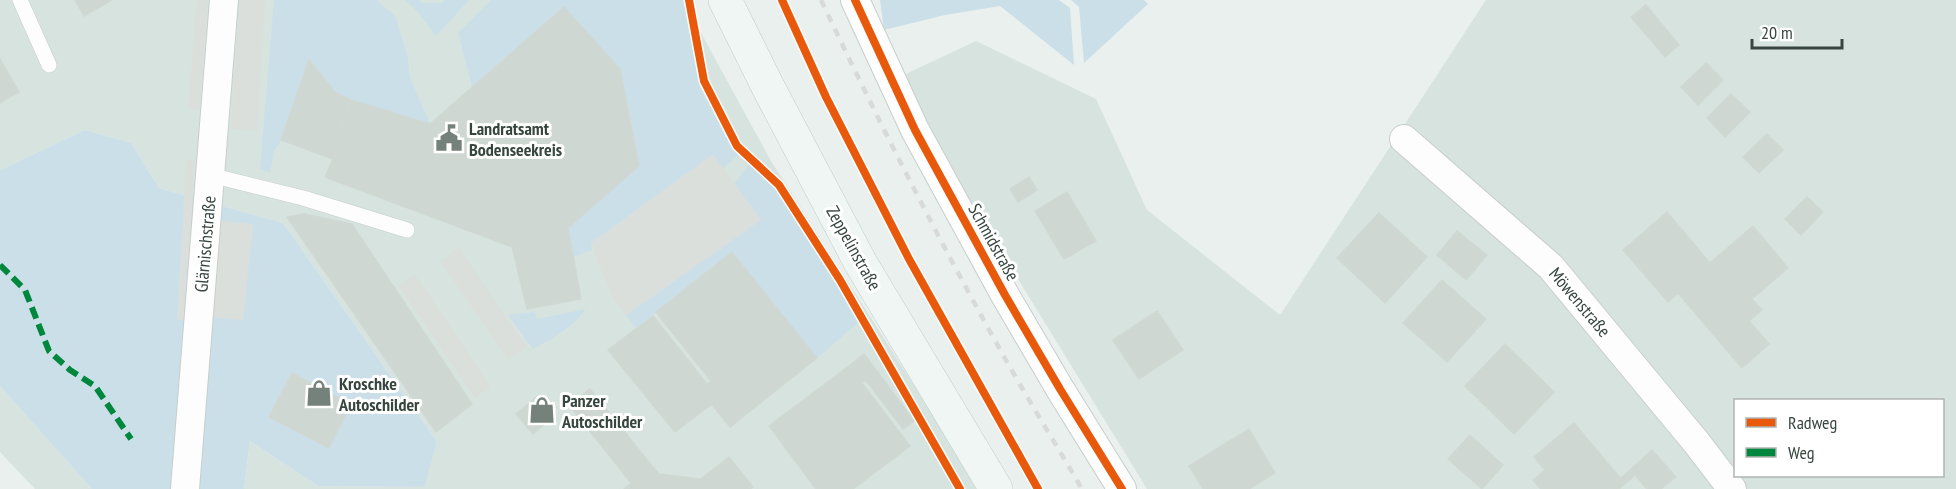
<svg xmlns="http://www.w3.org/2000/svg" width="1956" height="489" font-family="'PT Sans Narrow',sans-serif">
<style>
.residential{fill:#d7e3df;fill-rule:evenodd}
.green{fill:#cbdfe9}
.parking{fill:#dadfdc}
.building{fill:#cfd7d3;stroke:#d0d8d4;stroke-width:1.5}
.lines{fill:none;stroke-linecap:round;stroke-linejoin:round}
.lane-casing{stroke:#c7cecb;stroke-width:16}
.street-casing{stroke:#c7cecb;stroke-width:30}
.secondary-casing{stroke:#c1ceca;stroke-width:34}
.lane{stroke:#fcfdfc;stroke-width:15}
.street{stroke:#fcfdfc;stroke-width:28}
.secondary{stroke:#eff6f4;stroke-width:33}
.rail{stroke:#d8d9d9;stroke-width:4.5;stroke-dasharray:8 8;stroke-linecap:butt}
.quiet{stroke:#00873e;stroke-width:6;stroke-dasharray:12 6;stroke-linecap:butt}
.cycleway-casing{stroke:#fff;stroke-width:11}
.cycleway{stroke:#e8590c;stroke-width:8}
.labels{text-anchor:middle;dominant-baseline:central;stroke-width:6;stroke-linejoin:round;paint-order:stroke}
.poi-label{font-size:18px;font-weight:bold;fill:#36453e;stroke:#fff;text-anchor:start}
.street-label{font-size:18px;fill:#36453e;stroke:#fff}
</style>
<rect width="100%" height="100%" fill="#eaf0ed"/>
<path class="residential" d="M0,0h683l88,161 209,328h-736l6,-48 68,45 105,1 14,-45 -154,-219 -124,-35 -28,-45 -46,-13 -85,40z
M1486,0h470v489h-809l-252,-410 81,-38 120,58 51,111 133,105zM1736,400h206v76h-206z
M0,386l92,103h-57l-35,-37z"/>
<path class="green" d="M274,0h103l19,17 12,42 2,19 20,46 -78,-24 -16,-7 -27,-33 -28,80 -7,12 -4,21 -10,-4z
M405,0h14l3,3h19l4,-3h24l-33,36 -18,-24z
M491,0h192l17,89 38,66 -15,14 -10,-14 -122,88 1,7 -19,7 -5,-29 71,-62 -19,-97 -56,-62 -92,80 -14,-54z
M880,0h179l11,8 4,57 -74,-59 -55,9 -61,15z
M1071,0h73l4,4 -64,59 -5,-56z
M85,130l46,13 28,45 124,35 154,219 -13,45 -106,-1 -68,-45 -6,48h-152l-92,-103v-216z
M751,162l24,24 84,136 -42,36 -85,-106 -96,76 -10,-13 134,-95 -26,-36z
M586,309c-14,19 -33,29 -53,40l-25,-34 27,-3 2,7z"/>
<path class="parking" d="M197,0h11l-9,110 -11,-1z
M239,0h26l-8,131 -26,-2z
M713,154l48,66 -135,95 -13,-16 -22,-56z
M186,160h9l-9,160h-9z
M221,221l32,3 -10,96 -32,-3z
M459,248l68,99 -19,13 -68,-99z
M415,274l76,113 -16,11 -77,-113z"/>
<path class="building" d="M75,0h37l-28,16z
M1646,5l33,40 -14,12 -34,-40z
M564,7l56,62 19,97 -71,62 13,71 -54,10 -15,-62 -187,-70 8,-18 18,-59 79,24z
M0,59l19,33 -19,11z
M309,60l27,33 15,7 -18,59 -52,-19z
M1706,63l17,17 -25,25 -17,-18z
M1731,94l19,18 -25,25 -18,-19z
M1767,134l16,16 -24,23 -16,-16z
M1029,177l8,13 -19,12 -8,-13z
M1067,192l29,49 -32,18 -29,-48z
M1807,197l16,15 -22,23 -16,-16z
M1667,212l43,51 43,-37 35,42 -36,31 10,11 -13,11 20,23 -27,24 -64,-75 -10,9 -45,-52z
M1379,213l48,44 -42,46 -48,-45z
M304,214l48,10 120,180 -36,28 -149,-215z
M1457,231l30,24 -21,25 -29,-25z
M732,252l85,106 -87,69 -30,-37 11,-9 -55,-69z
M1442,280l44,39 -39,43 -44,-39z
M1157,311l26,39 -44,29 -26,-39z
M653,316l54,68 -7,6 12,14 -37,28 -67,-82z
M1505,344l49,48 -40,42 -49,-48z
M864,354l13,17 -15,12 -13,-17z
M849,366l61,80 -57,43h-37l-47,-63z
M877,371l37,50 -11,8 -37,-49z
M292,373l59,31 -22,44 -60,-31z
M590,389l62,77 -21,17 -62,-78z
M538,396l17,19 -22,19 -17,-20z
M1574,423l47,56 -12,10h-68l-8,-9 12,-10 -11,-13z
M1249,429l26,44 -26,16h-46l-14,-23z
M1470,435l33,30 -21,24 -34,-30z
M1652,450l24,27 -15,12h-14l-12,-14 -16,14h-10z
M729,457l24,30 -3,2h-126l28,-23 7,8 42,5z"/>
<g class="lines">
<defs>
<path id="lane" d="M20,0l29,65
M210,175l93,23 104,32"/>
<path id="street" d="M855,0l60,130 90,165 55,94 62,100
M1404,139l147,128 145,175 36,47
M185,489l39,-489"/>
<path id="secondary" d="M725,0l43,87 92,175 136,227"/>
</defs>
<use href="#lane" class="lane-casing"/>
<use href="#street" class="street-casing"/>
<use href="#secondary" class="secondary-casing"/>
<use href="#lane" class="lane"/>
<use href="#street" class="street"/>
<use href="#secondary" class="secondary"/>
<path class="rail" d="M821,0c55,116 113,231 176,344 27,49 57,97 85,145"/>
<path class="quiet" d="M0,265l25,25 24,61 21,19 25,16 36,53"/>
<defs>
<path id="cycleway" d="M689,0l15,81 33,65 42,39 61,95 120,209
M782,0l44,97 83,162 129,230
M855,0l60,130 90,165 55,94 62,100"/>
</defs>
<use href="#cycleway" class="cycleway-casing"/>
<use href="#cycleway" class="cycleway"/>
</g>
<defs>
<symbol id="civic-bare" viewBox="-9 -9 18 18"><path d="M-.6-6.5H3V-4.5H.6V-3L4-1V1h2V6H-6V1h2V-1L-.6-3ZM-1.2 2.5V6h2.4V2.5Z" fill="#75817b" stroke="#fff" stroke-width="2.5" paint-order="stroke"/></symbol>
<symbol id="shop-bare" viewBox="-9 -9 18 18"><path d="M-5-2.5h2.3a2.7 3.5 0 0 1 5.4 0H5L5.5 6h-11ZM-1.5-2.5h3a1.5 2.3 0 0 0-3 0Z" fill="#75817b" stroke="#fff" stroke-width="2.5" paint-order="stroke"/></symbol>
</defs>
<g fill-rule="evenodd">
<use href="#civic-bare" x="430" y="119" width="38" height="38"/>
<use href="#shop-bare" x="300" y="374" width="38" height="38"/>
<use href="#shop-bare" x="523" y="391" width="38" height="38"/>
</g>
<g class="labels">
<g class="poi-label">
<text x="469" y="128">Landratsamt<tspan x="469" dy="21">Bodenseekreis</tspan></text>
<text x="339" y="383">Kroschke<tspan x="339" dy="21">Autoschilder</tspan></text>
<text x="562" y="400">Panzer<tspan x="562" dy="21">Autoschilder</tspan></text>
</g>
<g class="street-label">
<text transform="translate(994 242) rotate(61)">Schmidstraße</text>
<text transform="translate(205 244) rotate(-85)">Glärnischstraße</text>
<text transform="translate(854 248) rotate(61)">Zeppelinstraße</text>
<text transform="translate(1580 302) rotate(50)">Möwenstraße</text>
</g>
</g>
<rect x="1734" y="399" width="210" height="78" fill="#ffffff" stroke="#afb5b2" stroke-width="1.5"/>
<rect x="1746" y="418" width="30" height="9" fill="#e8590c" stroke="#afb5b2" stroke-width="1.5"/>
<text x="1788" y="429" font-size="18" fill="#36453e">Radweg</text>
<rect x="1746" y="448" width="30" height="9" fill="#00873e" stroke="#afb5b2" stroke-width="1.5"/>
<text x="1788" y="459" font-size="18" fill="#36453e">Weg</text>
<path d="M1752 39v9h90v-9" fill="none" stroke="#36453e" stroke-width="3"/>
<text x="1761" y="39" font-size="18" fill="#36453e" stroke="#ffffff" stroke-width="4.5" paint-order="stroke">20 m</text>
</svg>
